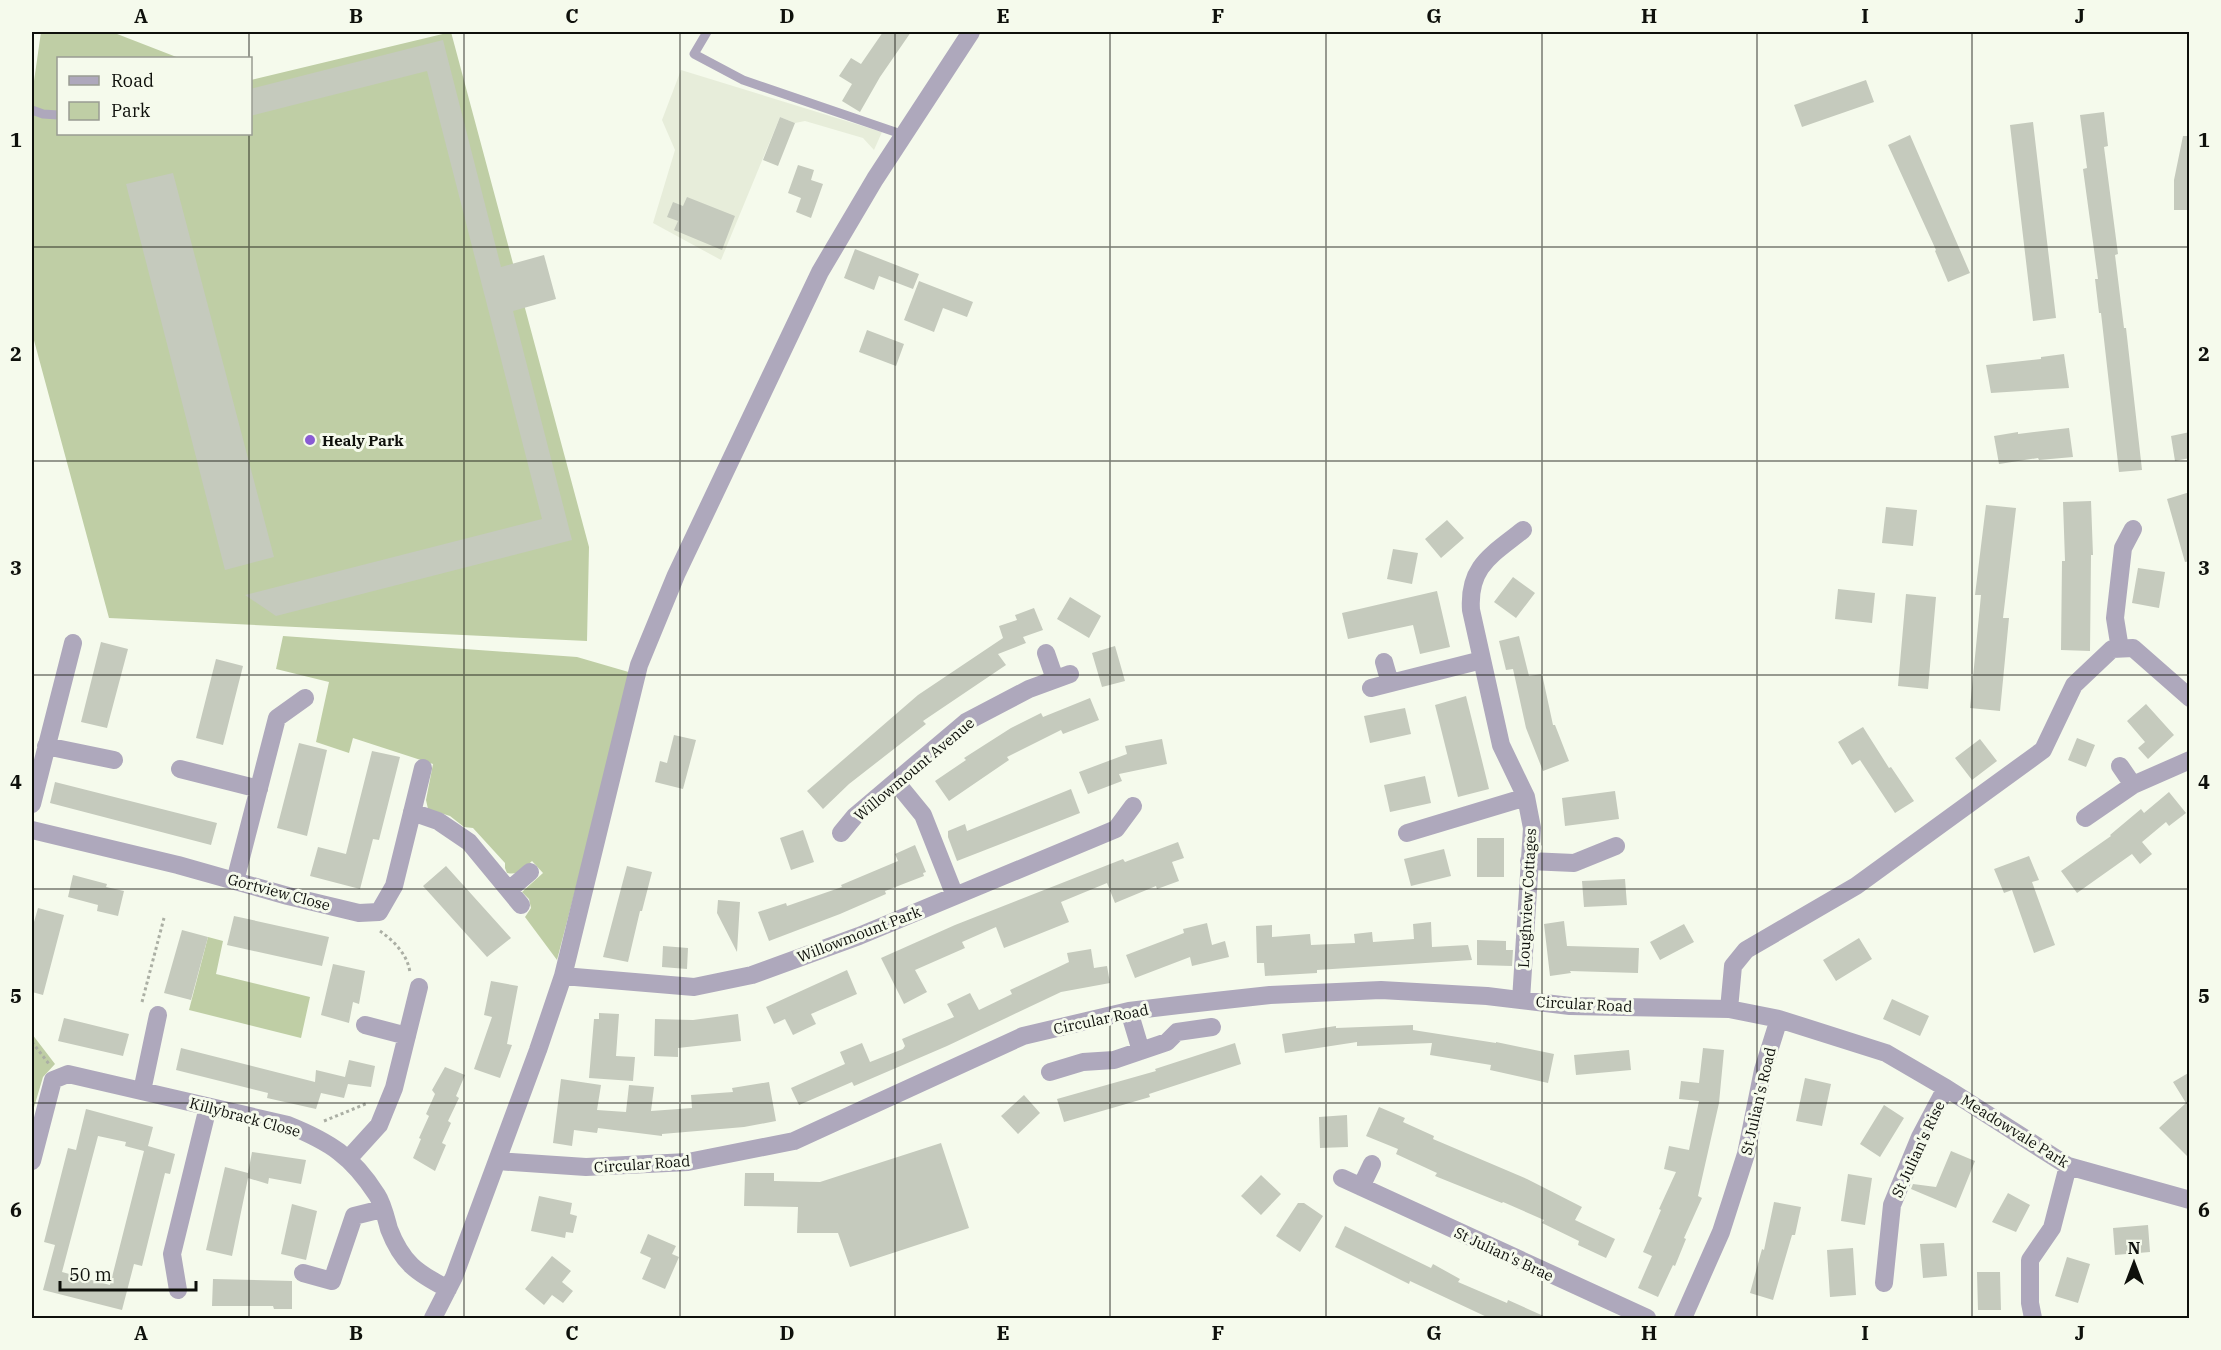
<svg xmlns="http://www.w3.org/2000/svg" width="2221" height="1350" font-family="'IBM Plex Serif',serif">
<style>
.built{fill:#e7edda}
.green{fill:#bfcea5}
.building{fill:#c5cabd;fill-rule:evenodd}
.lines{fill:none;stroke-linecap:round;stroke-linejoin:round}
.path{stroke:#abafa4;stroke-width:3;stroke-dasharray:3 3;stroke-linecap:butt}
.lane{stroke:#aea8bc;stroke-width:9}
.street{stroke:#aea8bc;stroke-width:18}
.grid{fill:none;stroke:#0e100b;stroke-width:1.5;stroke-opacity:0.55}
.poi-dot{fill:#895bd4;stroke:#f5faec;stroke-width:2}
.labels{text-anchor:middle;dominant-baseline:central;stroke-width:6;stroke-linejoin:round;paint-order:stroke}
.poi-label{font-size:15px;font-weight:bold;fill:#0e100b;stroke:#f5faec;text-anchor:start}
.street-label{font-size:15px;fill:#0e100b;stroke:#f5faec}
.neatline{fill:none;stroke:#0e100b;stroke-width:2}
.grid-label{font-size:20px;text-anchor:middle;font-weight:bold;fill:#0e100b}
</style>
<rect width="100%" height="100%" fill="#f5faec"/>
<path class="built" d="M681,70l201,62 -8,18 -11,-12 -58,-17 -10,2 -15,-6 -59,143 -68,-37 22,-73 -13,-30z"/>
<path class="green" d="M41,32h71l67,26h-121v76h192l1,-54 200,-48 138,515 -2,94 -478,-23 -77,-285v-238z
M283,636l294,21 55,16 -75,287 -32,-43 6,-9 -2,-9 -7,-7 21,-19 -11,-12c-8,8 -13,14 -25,12l-2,-5v-5l-32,-35 -9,-1 -14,-11 -22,-7 -2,-9 7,-36 -80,-26 -4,15 -33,-11 13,-60 -53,-13z
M208,937l15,4 -7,33 94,23 -9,41 -112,-28z
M32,1034l23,30 -12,13 -11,37z"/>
<path class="building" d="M883,32h28l-31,45 -20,35 -18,-11 10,-17 -13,-8 12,-18 10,6z
M443,40l58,227 43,-12 12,44 -43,12 59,229 -296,76 -31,-21 297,-76 -115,-448 -177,45v-27z
M1866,80l8,22 -72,25 -8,-22z
M2104,112l4,34 -4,1 14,107 -3,1 9,73h2l16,142 -23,2 -18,-159h-2l-4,-34h3l-15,-110 4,-1 -7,-53z
M780,117l15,6 -17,43 -15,-6z
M2033,122l23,196 -23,3 -23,-196z
M1910,135l60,138 -22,9 -13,-31 1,-1 -48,-105z
M2183,136h7v74h-16v-30z
M798,165l16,5 -3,10 12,4 -12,34 -15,-6 5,-14 -13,-5z
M173,173l101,384 -49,13 -99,-386z
M687,197l48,19 -13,34 -48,-20 4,-9 -11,-4 6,-15 10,4z
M855,249l64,25 -6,15 -34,-13 -5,14 -30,-12z
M919,281l54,21 -6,15 -24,-9 -9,24 -30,-12z
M867,330l37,14 -8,22 -37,-14z
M2064,354l5,34 -78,5 -5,-28 55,-6v-2z
M2069,428l4,29 -34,3 -1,-2 -39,6 -5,-28 24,-4v2z
M2190,432v26l-15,3 -4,-25z
M2190,492v69l-5,1 -18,-63z
M2091,501l2,54h-2l-1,96 -29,-1 1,-89h3l-2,-59z
M1986,505l30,3 -13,110h6l-9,93 -30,-3 11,-113h-6z
M1886,507l31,3 -4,36 -31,-3z
M1447,520l17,18 -23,20 -16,-19z
M1393,549l25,4 -6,31 -25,-5z
M2138,568l27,4 -6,36 -27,-5z
M1513,577l22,16 -19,25 -22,-16z
M1838,589l37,4 -3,30 -37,-4z
M1437,591l13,56 -30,7 -7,-29 -65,14 -6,-26z
M1906,594l30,3 -8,92 -30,-3z
M1070,597l31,19 -12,22 -32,-19z
M1034,608l9,22 -20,7 3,6 -28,11 8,11 -83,56 3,3 -77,60 -26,25 -16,-18 111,-96 85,-57 -4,-12 18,-6 -2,-5z
M1519,636l10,40 13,-2 11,51h2l14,36 -26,10 -17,-43 -13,-59 -7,1 -7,-29z
M101,642l27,7 -21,79 -26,-6z
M1115,646l10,35 -23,6 -10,-34z
M216,659l27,7 -20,79 -27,-7z
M1466,696l23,93 -31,8 -23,-92z
M1090,698l9,22 -36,14 -2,-4 -54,27 2,3 -60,41 -14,-20 31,-21 -2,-2 47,-30 30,-15 2,4z
M2146,704l28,31 -26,24 -10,-11 7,-6 -18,-21z
M1405,708l6,26 -41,9 -6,-27z
M1863,727l26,41 2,-1 23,34 -19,12 -35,-53 -8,5 -14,-23z
M674,735l22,5 -13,49 -28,-7 5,-21 7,2z
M2077,738l18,7 -9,22 -18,-7z
M1162,739l5,25 -48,10 3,7 -34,13 -9,-22 48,-18 -2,-8z
M1980,739l17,22 -25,19 -17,-22z
M299,743l28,7 -20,86 -30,-8z
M372,751l28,6 -21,83 -6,-1 -13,50 -50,-13 8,-29 28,7z
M1425,776l6,27 -41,9 -6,-27z
M55,782l162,41 -6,22 -161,-42z
M1071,789l9,24 -123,48 -9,-24v-6l17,-7 2,7z
M1615,791l4,28 -54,7 -3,-28z
M2169,792l17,21 -17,13 -3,-4 -24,20 10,12 -12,10 -8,-10 -55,39 -16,-22 50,-35 -1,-1 31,-26 3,4z
M803,830l11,32 -23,8 -11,-32z
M1477,838h27v39h-27z
M1178,842l6,16 -12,4 7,19 -22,8 -1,-3 -41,17 -8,-20 -46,19 8,20 -65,26 -8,-21 -34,15 3,6 -50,22 12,22 -23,12 -23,-46 74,-33 168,-66 2,3z
M915,845l11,27 -3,1 1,3 -39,15 1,3 -46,20 -71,27 -11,-29 28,-9 1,3 55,-19 -1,-2 57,-24 -3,-7z
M1444,849l7,27 -40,10 -7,-27z
M2029,856l10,24 -7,2 23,63 -21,8 -22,-63 -8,3 -10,-24z
M446,866l65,72 -24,19 -64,-71z
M627,866l25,6 -10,39h-2l-12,51 -25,-5z
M73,875l34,9 -1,3 18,4 -6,25 -21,-5 1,-6 -30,-8z
M1625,879l2,26 -43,2 -2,-26z
M718,900l22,2 -3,50 -20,-39z
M38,908l26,7 -21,80 -11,-3v-63z
M234,916l95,21 -7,29 -95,-21z
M1564,921l3,25 72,2 -1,25 -68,-2 1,2 -21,3 -6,-52z
M1431,922l1,25 36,-2 4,15 -155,10v3l-52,3 -1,-13h-7l-1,-37 16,-1v12l38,-3 1,11 44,-2 -1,-9 18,-2 1,10 41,-3 -1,-15z
M1207,923l5,22 13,-4 4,16 -37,9 -2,-9 -55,21 -9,-23 58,-22 -1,-4z
M1684,924l10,18 -34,18 -10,-18z
M182,930l26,7 -17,63 -27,-7z
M1859,938l13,21 -36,22 -13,-21z
M1477,940l29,1v9h7l-1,16 -35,-1z
M663,946l25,2 -1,21 -25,-2z
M1091,949l3,19 13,-2 3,17 -49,9 -114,54 -93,40 -2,-4 -53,23 -8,-17 54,-24 -5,-12 22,-9 8,19 33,-13 2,-3 -3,-7 52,-22 -7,-13 23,-11 9,17 33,-16 -2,-4 59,-28 -2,-9z
M333,964l32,7 -6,33 -6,-2 -4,21 -28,-8z
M847,970l10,24 -46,20 5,10 -23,11 -8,-16 -11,5 -8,-17z
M491,981l27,5 -11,58 5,1 -12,33 -26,-9 18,-52 -8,-2z
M1892,999l37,17 -9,20 -37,-17z
M599,1013l20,1 -3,42 19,1 -2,24 -44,-3 5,-59h5z
M738,1014l3,27 -63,7v9l-24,-1 1,-37 38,1z
M64,1018l65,16 -6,22 -65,-15z
M1413,1025v5l83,13v-1l58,12 -6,29 -58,-13 1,-5 -61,-10 2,-12 -75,3v-4l-72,11 -3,-19 54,-8v2z
M1235,1043l6,21 -92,30 1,3 -86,25 -7,-23 99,-28 -1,-2z
M181,1048l134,34 1,-12 29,7 4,-17 26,6 -4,21 -23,-3 -4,14 -23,-5 -5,16 -49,-11 1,-5 -92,-23z
M1703,1048l21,2 -5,53 -21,93 4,2 -18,40 2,1 -11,27 -2,-1 -15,32 -20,-9 14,-32 -9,-4 18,-42 -2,-1 17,-37 -12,-3 5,-23 20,4 10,-49 -20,-2 2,-18 18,2z
M1629,1050l2,20 -55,5 -2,-20z
M445,1067l20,8 -9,21 3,2 -11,23 3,2 -9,20 4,2 -11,26 -22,-13 8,-19 -2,-1 10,-22 -3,-2 9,-20 -3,-4z
M2190,1072v87l-31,-31 27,-25 -13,-21z
M1805,1078l26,6 -9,42 -26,-5z
M561,1079l40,6 -4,25 29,2 3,-27 25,2 -3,24 41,-3 -1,-13 42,-3 -1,-4 37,-6 7,39 -32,6 -82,7v2l-64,-8 -1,5 -23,-3 -2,16 -19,-3z
M1024,1095l16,18 -22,21 -17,-18z
M1884,1105l20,13 -24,39 -20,-13z
M1379,1107l26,11 -2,4 31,14 -1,3 94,40 55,28 -7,13 40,19 -9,19 -28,-13 1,-4 -37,-18 2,-3 -41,-18 -1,1 -67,-27 2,-3 -41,-19 2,-5 -32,-13z
M86,1109l67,18 -5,19 27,8 -5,20 -5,-1 -23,93 -8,-2 -12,46 -79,-20 12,-45 -11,-3 24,-94 8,2zM98,1136l28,6 -1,4 19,5 -34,134 -48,-13z
M1347,1115l1,32 -28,1 -1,-31z
M941,1143l28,85 -119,39 -12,-34h-41l1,-26 -54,-1 1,-33h29v8l46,1z
M1951,1151l24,10 -19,47 -45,-19 2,-5 23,3z
M252,1152l54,8 -5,24 -32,-6 -1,6 -20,-6 -16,78 -26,-6 19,-83 23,6z
M1848,1174l24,4 -7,47 -24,-4z
M1261,1175l20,19 -20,21 -20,-19z
M2008,1193l22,12 -14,27 -24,-10z
M539,1196l33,7 -2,11 7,2 -4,17 -7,-1 -1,6 -34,-7z
M1774,1202l27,5 -6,28h-3l-19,65 -23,-7 12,-44 2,1z
M1298,1203h6l19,13 -23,36 -24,-16z
M292,1204l25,7 -11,49 -25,-6z
M2148,1225l2,27 -35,3 -2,-27z
M1345,1226l86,42 2,-4 27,15 -2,3 49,21 1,-3 40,18h-59l-79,-37 -1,3 -74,-37z
M648,1234l28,12 -4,8 7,3 -14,32 -23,-10 9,-21 -11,-5z
M1944,1243l3,33 -24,2 -3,-34z
M1853,1248l3,47 -26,2 -3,-47z
M552,1256l19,15 -9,11 11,9 -10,12 -11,-8 -8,10 -19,-16z
M2067,1257l23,7 -12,39 -23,-7z
M1977,1272h23l1,38h-23z
M213,1279l79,2v28h-18l-1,-3h-61z"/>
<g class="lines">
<path class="path" d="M380,931c14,10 28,24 30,42
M142,1002l22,-84
M32,1042l17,22
M324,1121l44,-18"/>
<path class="lane" d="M707,32l-13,22 49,26 161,55
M32,110l11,4 15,1"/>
<path class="street" d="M2120,649l-5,-31 8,-70 10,-19
M1046,653l9,26
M1384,662l6,21
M1371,688l111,-28
M46,746l68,14
M2120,766l13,19
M180,769l79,20
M896,782l27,33 32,81
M32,804l41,-161
M412,812l26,9 31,21 52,63
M2085,818l48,-33 57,-25
M32,830l146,35 110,31 71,17 20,-1 15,-26 29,-118
M841,833l14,-17 111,-94 63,-33 41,-15
M1407,833l119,-36
M1529,861l45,2 42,-17
M235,881l42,-163 28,-20
M509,890l21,-18
M563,976l131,11 58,-12 107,-39 257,-107 17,-23
M1521,1000l11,-172 -6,-31 -25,-52 -30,-135c-3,-44 21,-55 52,-80
M1729,1009l4,-43 13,-16 110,-64 187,-136 31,-65 38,-36 21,-1 57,50
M1129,1011l12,40
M365,1025l42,11
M1050,1072l33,-10 31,-2 53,-18 10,-10 35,-5
M142,1091l16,-76
M349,1158l30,-33 15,-37 25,-101
M32,1161l21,-81 15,-6 220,51c42,17 64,31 89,70 6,9 9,23 12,34 13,34 28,44 59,60
M497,1161l89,6 102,-5 106,-21 229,-105 106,-25 50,-6 91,-10 111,-5 106,6 83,10 159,3 50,10 107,34 60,35 122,78 122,34
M1342,1178l305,140
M1361,1187l11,-23
M303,1273l29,8 22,-65 28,-7
M1884,1283l8,-78 28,-68 26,-49
M178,1290l-6,-36 36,-147
M433,1318l21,-41 84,-227 25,-74 76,-311 37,-90 144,-303 55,-93 96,-147
M1683,1318l38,-86 25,-78 17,-84 16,-51
M2033,1318l-3,-15v-43l22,-32 16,-62"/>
</g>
<path class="grid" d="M249,32v26M464,32v1286M680,32v1286M895,32v1286M1110,32v1286M1326,32v1286M1542,32v1286M1757,32v1286M1972,32v1286M249,134v1184M32,247h2158M32,461h2158M32,675h2158M32,889h2158M32,1103h2158"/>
<circle class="poi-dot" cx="310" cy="440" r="6"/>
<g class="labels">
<g class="poi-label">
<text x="322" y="440">Healy Park</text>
</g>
<g class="street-label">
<text transform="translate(914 769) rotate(-40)">Willowmount Avenue</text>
<text transform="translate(279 892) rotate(15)">Gortview Close</text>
<text transform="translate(1527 898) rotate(-87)">Loughview Cottages</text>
<text transform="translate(859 934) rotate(-21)">Willowmount Park</text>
<text transform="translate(1584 1004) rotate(3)">Circular Road</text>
<text transform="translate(1101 1019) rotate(-12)">Circular Road</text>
<text transform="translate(1758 1101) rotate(-77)">St Julian's Road</text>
<text transform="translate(245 1117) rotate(15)">Killybrack Close</text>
<text transform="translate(2015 1131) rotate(32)">Meadowvale Park</text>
<text transform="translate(1918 1149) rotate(-65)">St Julian's Rise</text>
<text transform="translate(642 1164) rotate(-4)">Circular Road</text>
<text transform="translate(1504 1254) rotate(25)">St Julian's Brae</text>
</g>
</g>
<rect width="2221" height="1350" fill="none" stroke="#f5faec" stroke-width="66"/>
<rect x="57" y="57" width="195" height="78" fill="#f5faec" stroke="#999c92" stroke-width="1.5"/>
<rect x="69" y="76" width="30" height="9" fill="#aea8bc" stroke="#999c92" stroke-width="1.5"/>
<text x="111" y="87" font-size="18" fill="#0e100b">Road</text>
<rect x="69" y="102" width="30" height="18" fill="#bfcea5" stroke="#999c92" stroke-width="1.5"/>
<text x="111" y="117" font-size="18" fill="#0e100b">Park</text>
<g transform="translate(2134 1263)" stroke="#f5faec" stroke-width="4.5" paint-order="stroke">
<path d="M0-4.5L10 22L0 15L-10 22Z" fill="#0e100b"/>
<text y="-9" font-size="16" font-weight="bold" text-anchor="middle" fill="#0e100b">N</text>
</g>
<path d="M60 1281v9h136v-9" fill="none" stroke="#0e100b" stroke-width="3"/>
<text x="69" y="1281" font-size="18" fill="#0e100b" stroke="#f5faec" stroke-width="4.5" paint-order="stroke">50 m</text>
<rect x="33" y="33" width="2155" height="1284" class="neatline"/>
<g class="grid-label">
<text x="141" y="23">A</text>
<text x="356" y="23">B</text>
<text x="572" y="23">C</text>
<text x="787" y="23">D</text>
<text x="1003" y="23">E</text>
<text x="1218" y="23">F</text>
<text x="1434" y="23">G</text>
<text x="1649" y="23">H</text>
<text x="1865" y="23">I</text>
<text x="2080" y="23">J</text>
<text x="16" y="147">1</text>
<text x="2204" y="147">1</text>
<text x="16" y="361">2</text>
<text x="2204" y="361">2</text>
<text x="16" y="575">3</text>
<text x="2204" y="575">3</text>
<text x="16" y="789">4</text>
<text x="2204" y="789">4</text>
<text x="16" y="1003">5</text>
<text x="2204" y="1003">5</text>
<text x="16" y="1217">6</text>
<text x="2204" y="1217">6</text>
<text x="141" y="1340">A</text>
<text x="356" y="1340">B</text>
<text x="572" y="1340">C</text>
<text x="787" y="1340">D</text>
<text x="1003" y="1340">E</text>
<text x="1218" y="1340">F</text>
<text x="1434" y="1340">G</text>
<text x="1649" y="1340">H</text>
<text x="1865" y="1340">I</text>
<text x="2080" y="1340">J</text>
</g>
</svg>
